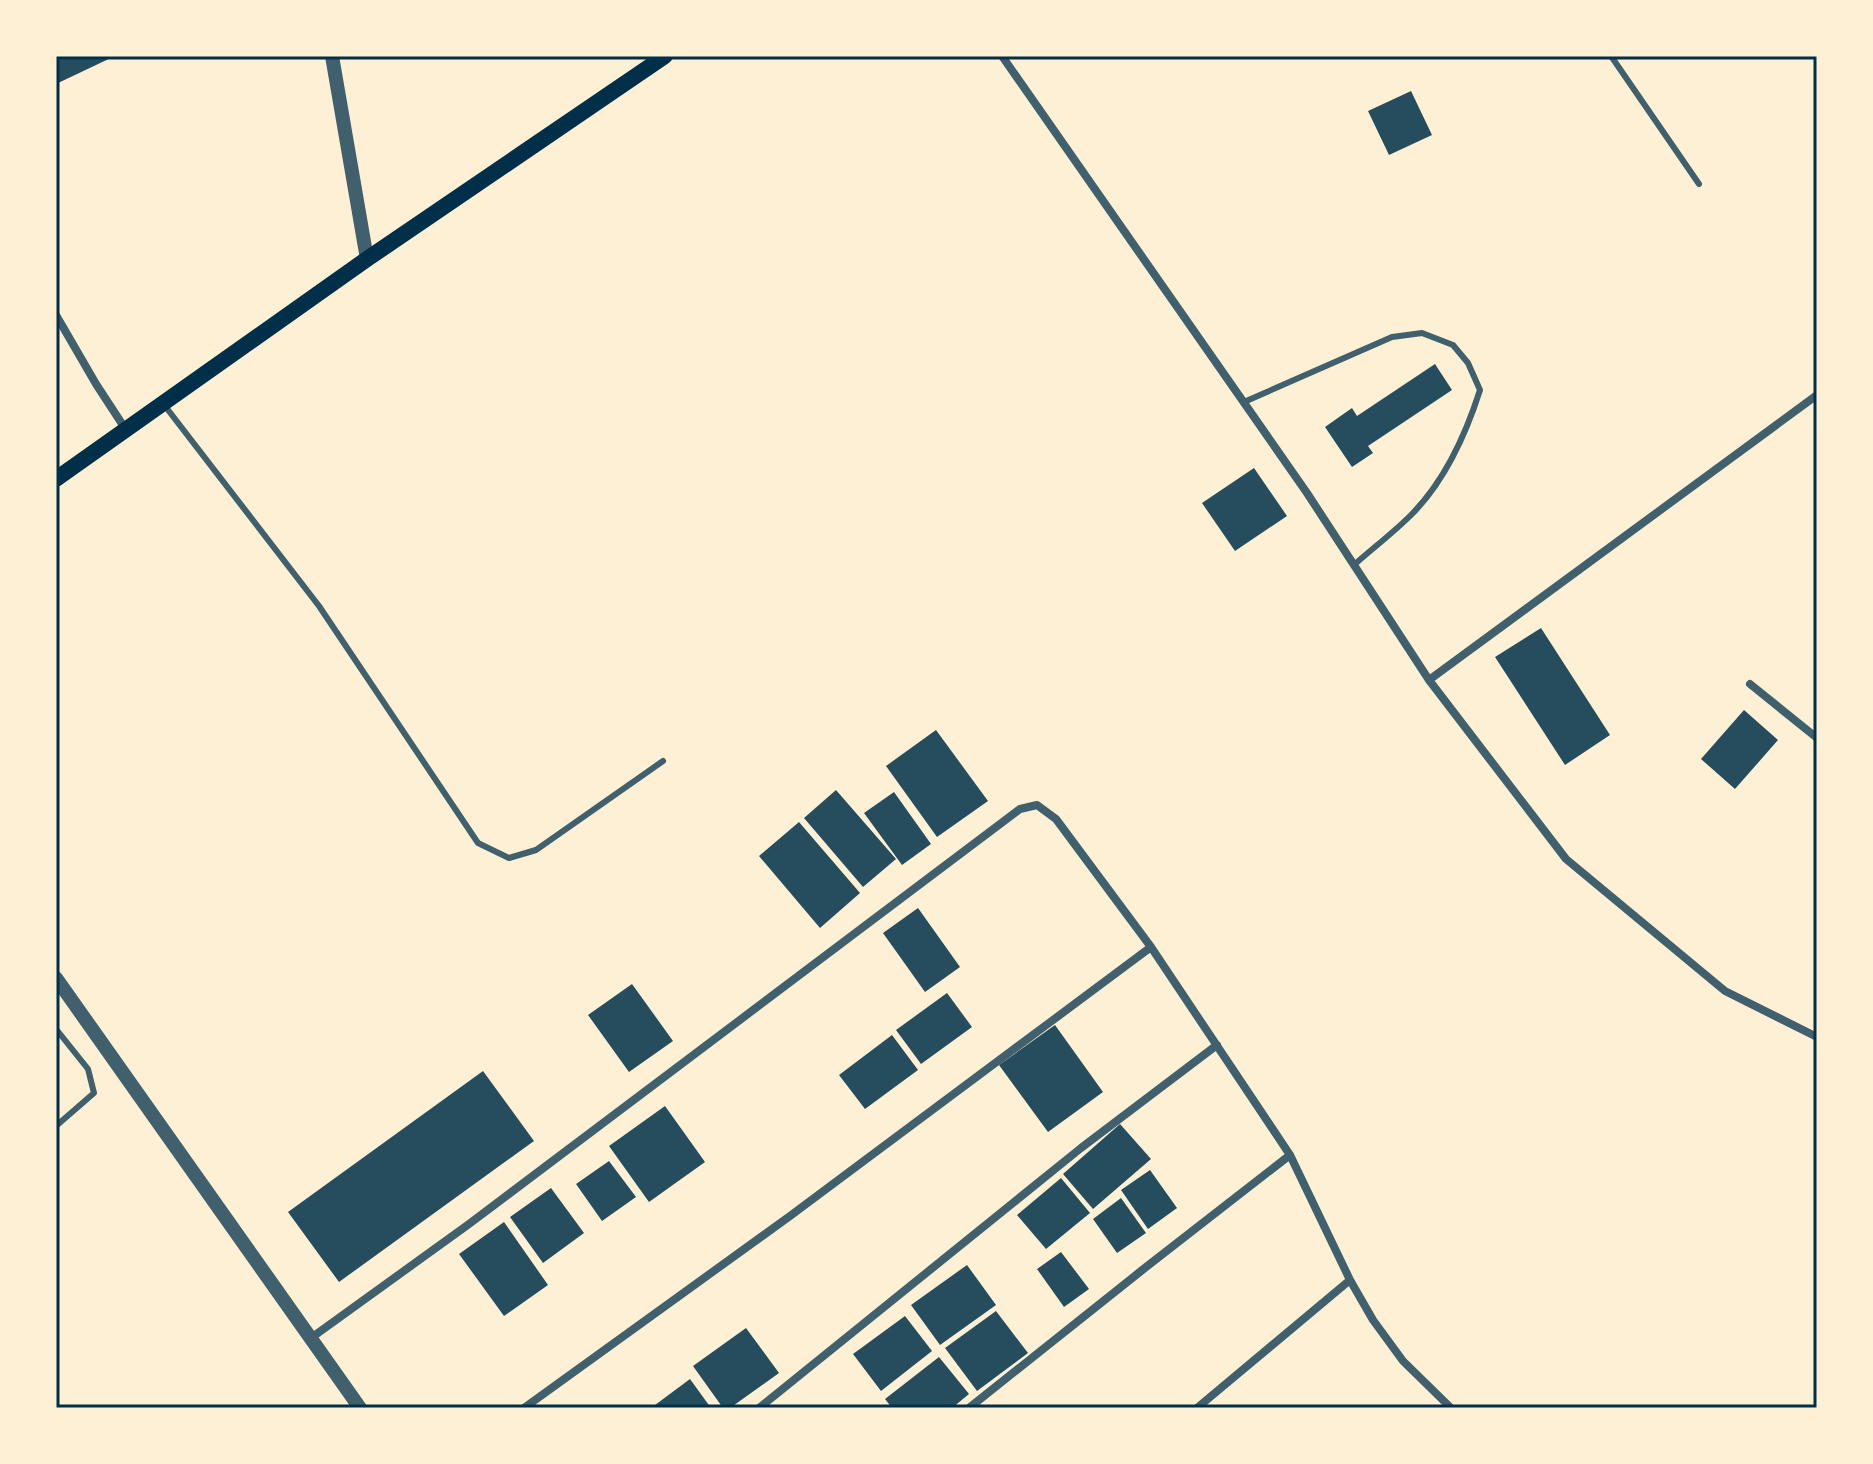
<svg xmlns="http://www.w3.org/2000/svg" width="1873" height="1464" font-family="Mulish,sans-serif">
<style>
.building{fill:#264d5e}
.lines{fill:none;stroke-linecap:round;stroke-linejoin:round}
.service{stroke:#3f606c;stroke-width:6}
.minor{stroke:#3f606c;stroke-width:8}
.tertiary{stroke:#3f606c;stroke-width:14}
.secondary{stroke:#003049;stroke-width:16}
.neatline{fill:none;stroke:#003049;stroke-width:3}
</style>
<rect width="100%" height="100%" fill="#fdf0d5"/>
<path class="building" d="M56,56h59l-59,28z
M1411,91l21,44 -43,20 -21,-44z
M1435,364l17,26 -84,56 5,7 -21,14 -27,-40 27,-19 5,8z
M1254,468l33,48 -52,35 -33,-48z
M1541,628l69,107 -45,30 -70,-108z
M1744,710l34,30 -43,49 -34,-30z
M936,730l52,71 -51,36 -51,-71z
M836,790l60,69 -33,28 -59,-69z
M894,792l37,52 -29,21 -38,-52z
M799,822l61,71 -40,35 -61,-72z
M918,908l42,59 -35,25 -42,-59z
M632,984l41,57 -44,31 -41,-57z
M947,993l25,34 -51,37 -25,-34z
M1055,1025l48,67 -55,40 -49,-67z
M892,1035l26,35 -53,39 -26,-34z
M483,1071l51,70 -195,141 -51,-70z
M665,1106l40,56 -56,40 -40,-56z
M1120,1124l31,35 -58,50 -30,-35z
M609,1161l27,36 -34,24 -26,-37z
M1150,1170l27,38 -29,21 -27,-39z
M1061,1178l29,35 -44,36 -29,-34z
M551,1188l33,45 -41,30 -33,-46z
M1121,1198l25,35 -29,20 -24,-34z
M504,1222l44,63 -44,31 -45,-62z
M1061,1252l28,37 -25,18 -27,-38z
M967,1265l29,40 -56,40 -29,-40z
M996,1311l32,42 -51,38 -32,-43z
M905,1316l27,35 -51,40 -28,-37z
M746,1328l33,45 -49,35h-7l-30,-42z
M939,1357l30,37 -17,14h-60l-7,-9z
M690,1379l21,29h-60z"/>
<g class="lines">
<path class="service" d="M1611,56l88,128
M1244,402l148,-65 30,-4 31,12 15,18 12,27c-14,44 -36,92 -69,125 -18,18 -38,33 -57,50
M165,406l154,200 159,237 31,15 27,-8 127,-89
M56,1029l32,40 6,24 -38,33"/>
<path class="minor" d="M1002,56l305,437 122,187 137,179 159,132 92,46
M56,315l40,69 30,46
M1429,680l388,-285
M1750,684l67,54
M311,1338l158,-114 551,-415 17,-4 19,14 95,128 139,208 60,125 23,40 30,41 48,47
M524,1408l266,-192 361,-269
M759,1408l322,-260 136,-103
M969,1408l172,-137 149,-116
M1197,1408l153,-128"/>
<path class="tertiary" d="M332,56l35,203
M56,978l304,430"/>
<path class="secondary" d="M56,479l311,-220 298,-203"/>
</g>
<rect width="1873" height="1464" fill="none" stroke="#fdf0d5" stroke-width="116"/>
<rect x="58" y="58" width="1757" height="1348" class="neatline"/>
</svg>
